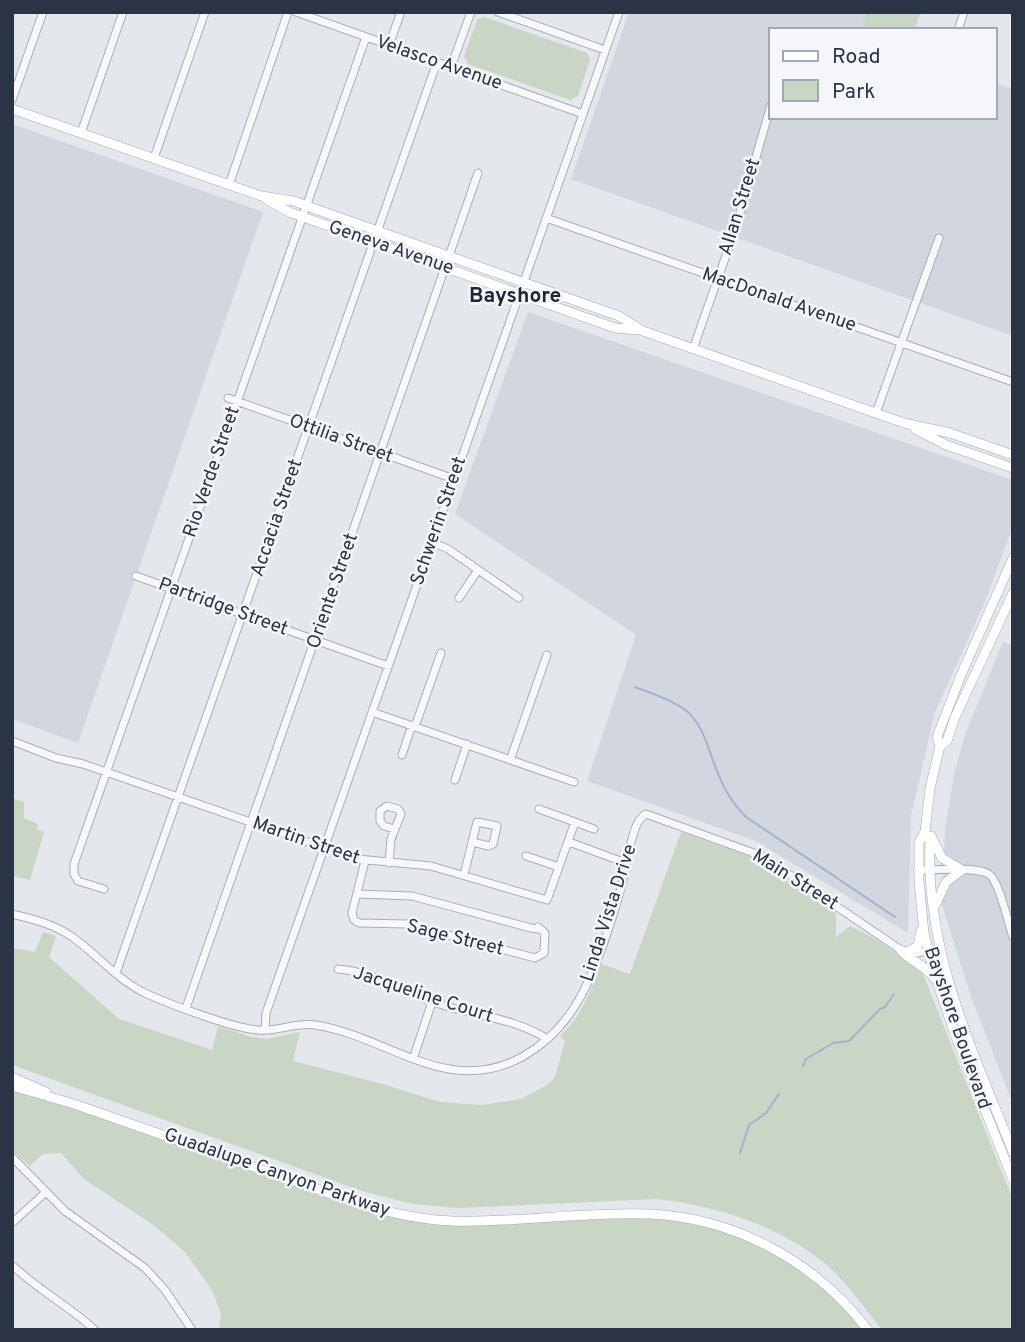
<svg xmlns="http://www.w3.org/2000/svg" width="1025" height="1342" font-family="Overpass,sans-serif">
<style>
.built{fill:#d2d6de}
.green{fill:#c9d6c5}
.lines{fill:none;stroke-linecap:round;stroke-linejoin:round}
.stream{stroke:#9fb4cc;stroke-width:2}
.minor-casing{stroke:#a9aeb7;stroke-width:9}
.major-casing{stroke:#a3abb8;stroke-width:10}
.minor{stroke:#f7f8fa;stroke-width:7}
.major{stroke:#fff;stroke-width:9}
.labels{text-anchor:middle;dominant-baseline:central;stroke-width:5;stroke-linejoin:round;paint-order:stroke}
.street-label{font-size:19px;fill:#2b3445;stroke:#f4f6f9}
.neighbourhood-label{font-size:21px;font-weight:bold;fill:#1d2536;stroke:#f4f6f9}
</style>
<rect width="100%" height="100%" fill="#e4e7ec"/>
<path class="built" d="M629,12h292l-6,18h-144v87h224v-34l18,6v247l-442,-157z
M12,124l251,88 -185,531 -66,-24z
M528,312l485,168v46l-28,76 -50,110 -24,104 -3,117 -152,-92 -169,-60 49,-146 -181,-121z
M1003,642l10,4v458l-42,-107 -29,-92 3,-75 9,-56 12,-42z"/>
<path class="green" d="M867,12h54l-8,18h-52z
M484,17l103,36 3,7 -12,36 -8,4 -102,-36 -4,-8 13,-36z
M12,798l12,4v16l14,6 -1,5 7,3 -14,48 -18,-4z
M681,832l72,26 83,55v24l14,-11 22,11 49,32 92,231v130h-131c-19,-24 -37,-50 -60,-69 -44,-36 -110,-56 -165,-62l-199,9 -46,-4 -50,-13 -350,-126v-117l23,4 8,-20 13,4 -7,21 70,62 93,31 6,-24 33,11 16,2 33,-7 -7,29 90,23 57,18 42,3 39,-6 26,-14 8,-8 10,-36 -5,-5c21,-19 31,-45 41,-72l29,10z
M12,1086l342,116 68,16 213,-4 86,12 78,37 69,67h-649l2,-16 -9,-24 -27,-38 -33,-28 -68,-45 -23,-26 -18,1 -13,12 -18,-16z"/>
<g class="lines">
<path class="stream" d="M635,687c16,6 35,12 49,22 21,15 25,45 35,67 6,15 15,29 27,41l149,100
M803,1066l3,-7 27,-16 16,-2 31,-32 5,-2 9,-13
M740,1153l9,-28 17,-12 13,-19"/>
<defs>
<path id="minor" d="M296,12l287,102
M498,12l107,38
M958,30l6,-18
M389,45l12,-33
M451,67l20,-55
M12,100l31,-88
M81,133l42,-121
M154,158l51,-146
M229,185l59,-173
M546,218l467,164
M693,349l42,-119 36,-125
M228,398l226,81
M876,413l63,-175
M432,542l16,7 71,49
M136,576l252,90
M459,598l19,-28
M372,712l202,70
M12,741l44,17 27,6 274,95 74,7 116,34 28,-78
M402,755l8,-24 7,-10 24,-68
M510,760l37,-105
M455,780l12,-36
M539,809l55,20
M569,842l57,21
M526,856l33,11
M389,863l2,-24 10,-25 -3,-5 -11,-3 -7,5v10l4,5 10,3
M918,870c15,0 61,-4 72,5 10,9 18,48 23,62
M464,875l13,-53 20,4 -4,18 -4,2 -17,-4
M104,889l-26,-8 -4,-7v-10l292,-827
M357,894l55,2 119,32 6,1 1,-2 7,6 -1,20 -9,5 -128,-34 -48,-1 -5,-3 -2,-7 13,-52
M12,914c21,5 41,10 59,22 26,18 47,45 76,58 25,11 85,34 111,36 19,2 38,-8 57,-5 73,11 132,73 207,32 23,-13 43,-33 56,-56 17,-28 34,-81 43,-113 4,-14 5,-28 9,-42 3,-10 6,-27 16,-32l116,42 139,94 16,3 22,-4
M338,969c38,3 66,24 101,35 36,12 76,14 108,35
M116,973l321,-911
M186,1008l292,-835
M265,1030l1,-17 353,-1001
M413,1059l19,-57
M12,1157l53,54 80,57 20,22 27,40
M12,1223l34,-31
M12,1265c26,25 57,41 83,65"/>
<path id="major" d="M12,109l249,87 33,5 24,9 301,106 24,15 261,92 46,10 63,22
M266,199l23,13 326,116 23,2
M915,429l31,16 67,23
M1013,558l-52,117 -24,62 3,9 -10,42 -5,44 -6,10v39l5,52 10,39 20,60 59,148
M940,746l7,-5 8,-24 58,-124
M925,832l5,10c-5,110 43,209 83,310
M931,836l11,22 20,12 -16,12 -11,24
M901,950c10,12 23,14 33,28
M907,952l11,-6 3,-15
M12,1077l34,15
M12,1086l62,18 280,98c32,10 65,18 99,19 66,2 131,-10 197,-7 86,4 166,48 218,116"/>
</defs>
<use href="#minor" class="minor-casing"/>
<use href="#major" class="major-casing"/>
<use href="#minor" class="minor"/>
<use href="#major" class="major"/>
</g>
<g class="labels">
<g class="street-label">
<text transform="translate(439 63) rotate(19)">Velasco Avenue</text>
<text transform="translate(740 207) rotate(-73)">Allan Street</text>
<text transform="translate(391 248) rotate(19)">Geneva Avenue</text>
<text transform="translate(779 300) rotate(19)">MacDonald Avenue</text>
<text transform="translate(341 439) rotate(20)">Ottilia Street</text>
<text transform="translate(212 472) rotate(-71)">Rio Verde Street</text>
<text transform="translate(277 518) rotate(-71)">Accacia Street</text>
<text transform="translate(439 521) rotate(-71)">Schwerin Street</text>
<text transform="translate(333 591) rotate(-71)">Oriente Street</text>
<text transform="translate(223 607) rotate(20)">Partridge Street</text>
<text transform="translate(306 841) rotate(19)">Martin Street</text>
<text transform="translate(795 880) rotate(32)">Main Street</text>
<text transform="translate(609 913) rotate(-72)">Linda Vista Drive</text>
<text transform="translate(455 938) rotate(14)">Sage Street</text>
<text transform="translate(423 995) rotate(18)">Jacqueline Court</text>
<text transform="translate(957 1028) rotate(71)">Bayshore Boulevard</text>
<text transform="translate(277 1173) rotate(19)">Guadalupe Canyon Parkway</text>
</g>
<g class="neighbourhood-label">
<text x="515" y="296">Bayshore</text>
</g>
</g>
<rect width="1025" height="1342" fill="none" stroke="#2b3445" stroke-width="28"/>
<rect x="769" y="28" width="228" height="91" fill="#f4f6f9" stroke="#a4a8b1" stroke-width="2"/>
<rect x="783" y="51" width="35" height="10" fill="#ffffff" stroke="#a4a8b1" stroke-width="2"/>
<text x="832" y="63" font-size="21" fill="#2b3445">Road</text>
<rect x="783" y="80" width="35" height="21" fill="#c9d6c5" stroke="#a4a8b1" stroke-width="2"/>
<text x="832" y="98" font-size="21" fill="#2b3445">Park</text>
</svg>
